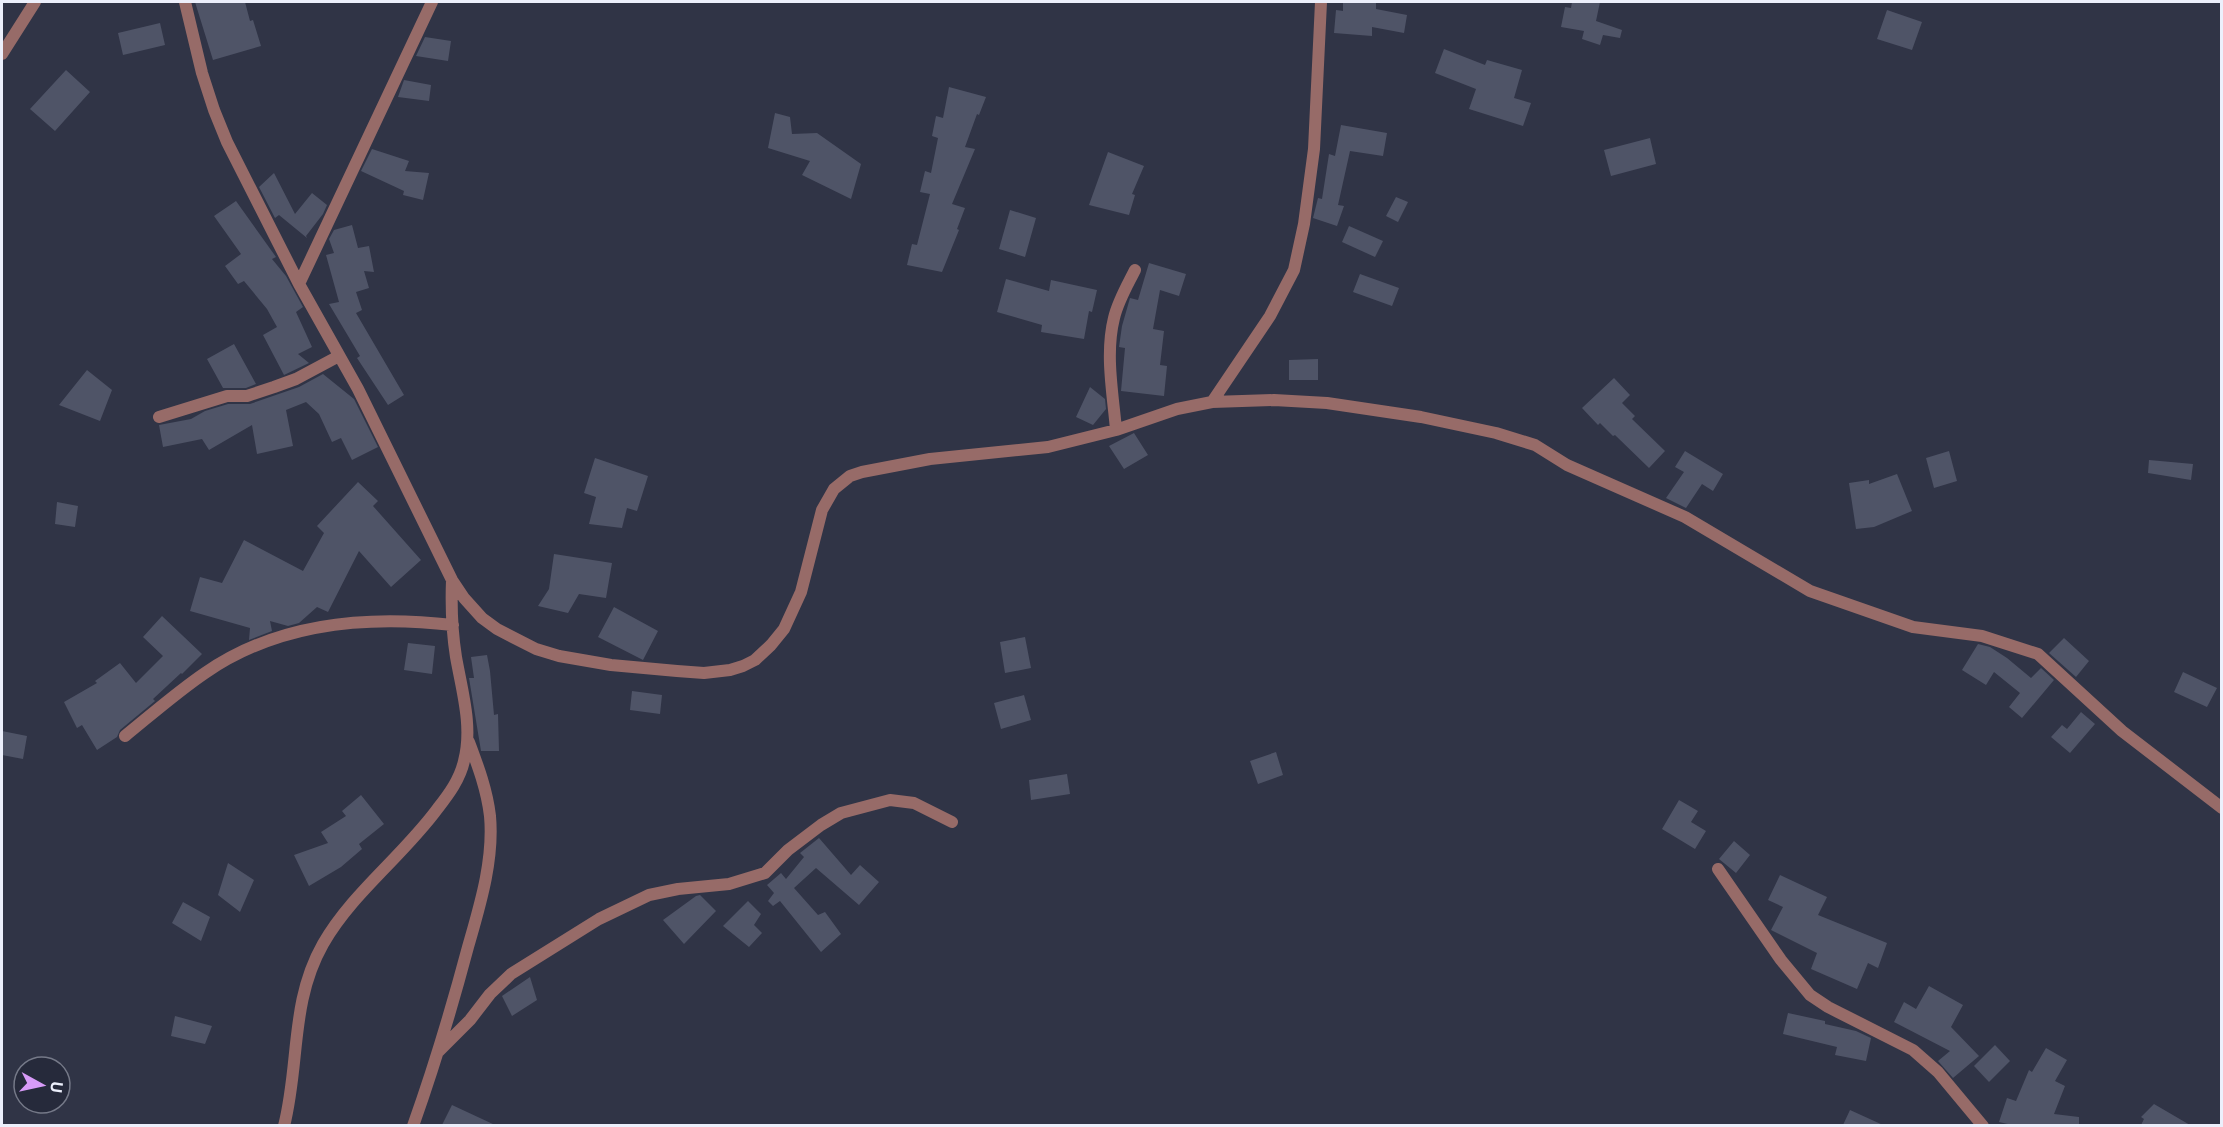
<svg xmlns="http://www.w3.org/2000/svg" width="2223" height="1127" font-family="'Public Sans',sans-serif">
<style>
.building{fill:#4f5467}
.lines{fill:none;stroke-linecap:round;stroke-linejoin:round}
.street{stroke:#976b68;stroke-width:12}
</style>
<rect width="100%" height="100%" fill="#303446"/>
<path class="building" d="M195,2h50l5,19 3,-1 8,26 -48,14z
M1343,2h33v7l31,6 -3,18 -32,-6v9l-38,-3 2,-23 7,1z
M1572,2h28l-4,19 26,9 -2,8 -17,-3 -3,10 -18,-6 2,-8 -23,-4 4,-20 6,1z
M1887,10l35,12 -10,28 -35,-11z
M160,23l5,22 -42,10 -5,-22z
M425,37l26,4 -3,20 -32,-5z
M1444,49l41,16 2,-5 35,10 -8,28 17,5 -8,23 -54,-17 7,-20 -41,-16z
M66,70l24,22 -35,39 -25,-22z
M404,80l27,5 -2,16 -31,-4z
M949,87l37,10 -7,18 -2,-1 -12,33 10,2 -23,55 13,4 -8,21 2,1 -17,42 -35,-7 5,-21 5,1 13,-51 -10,-2 5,-21 6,2 7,-35 -6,-2 4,-20 7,2z
M775,113l15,4 2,17 25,-1 44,31 -10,35 -49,-24 8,-14 -42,-13z
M1341,125l46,8 -4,23 -33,-5 -12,54 6,1 -7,20 -24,-8 5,-20 4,1 7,-45 6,2z
M1650,138l6,26 -45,12 -7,-26z
M372,149l37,12 -4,10 24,2 -6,27 -20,-5 1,-4 -43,-20z
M1108,152l36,14 -12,28 3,1 -6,20 -40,-10z
M274,173l21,41 17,-21 15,12 -4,9 -17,22 1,2 -28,-23 -4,3 -16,-31z
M1396,197l12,5 -10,20 -12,-6z
M236,201l40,56 -4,2 14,17 17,31 -7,5 16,35 -14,7 11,9 -25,12 -21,-40 14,-8 -10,-18 -23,-28 -6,3 -13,-18 16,-12 -27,-38z
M1010,210l26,8 -11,39 -26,-8z
M352,225l6,23 11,-2 5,26 -10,-1 5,17 -13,4 6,18 -6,3 48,82 -16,10 -31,-47 3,-2 -31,-52 10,-2 -13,-47 8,-2 -5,-14 5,-9z
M1349,226l34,15 -8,16 -33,-15z
M1149,263l37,11 -7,22 -19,-6 -7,39 11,2 -4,34 7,1 -3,30 -43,-5 4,-43 -6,-1 3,-21 8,-28 8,2z
M1360,274l39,14 -7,18 -39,-14z
M1006,279l43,12 2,-11 46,10 -5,22 -3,-1 -5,28 -43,-7 1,-7 -45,-13z
M234,344l22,40 -10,4h-23l-16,-29z
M1318,359v21h-29v-20z
M87,370l25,20 -12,31 -41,-16z
M323,374l31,25 24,48 -26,13 -11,-22 -9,4 -13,-28 -13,-12 -20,8 7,36 -36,8 -5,-29 -43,25 -7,-11 -39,8 -4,-22 32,-6 14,-8 23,-7h22l49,-17z
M1614,378l16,17 -8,8 13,13 -3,3 33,32 -16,17 -34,-33 -2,1 -13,-13 -2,2 -16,-17z
M1090,387l15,12 1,10 -13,16 -17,-8z
M1134,433l14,22 -24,14 -15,-23z
M1685,451l38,23 -10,17 -11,-7 -16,24 -20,-10 18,-26 -9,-5z
M1949,451l8,30 -23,7 -8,-30z
M595,458l53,18 -11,35 -10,-3 -5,20 -33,-4 7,-27 -12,-4z
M2149,460l44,4 -2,16 -43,-7z
M1897,474l15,37 -38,16 -18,2 -7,-46 20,-3v4z
M358,482l20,19 -5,5 48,54 -30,27 -32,-36 -31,61 -11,-5 -18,16 -11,3 -18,-5 2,10 -23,9 1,-12 -60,-17 10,-34 22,6 22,-43 59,31 21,-38 -7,-7z
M57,502l21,4 -3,21 -20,-3z
M554,554l58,9 -6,35 -27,-4 -11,19 -30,-7 11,-17z
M614,607l44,24 -15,29 -45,-23z
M162,616l40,38 -20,20 -1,-1 -28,26 2,2 -35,29 -3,7 -20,13 -15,-25 -5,3 -13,-26 33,-19 -2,-2 25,-18 16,20 27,-27 -20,-19z
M1025,637l6,31 -26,5 -5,-31z
M2064,638l25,23 -13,16 -27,-24z
M408,643l27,3 -3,28 -28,-4z
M1978,644l12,3 17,11 24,20 10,-10 13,12 -32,38 -13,-11 11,-14 -26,-21 -8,13 -24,-15z
M487,655l3,16 4,44 4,-1 1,37h-18l-12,-73h5l-3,-21z
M2183,672l34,16 -10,19 -33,-15z
M632,691l30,4 -2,19 -30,-4z
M1024,695l7,25 -30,9 -7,-26z
M2081,712l14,12 -25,29 -19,-16 11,-12 5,4z
M2,731l25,5 -4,23 -21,-4z
M1276,752l7,23 -25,9 -8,-23z
M1067,774l3,20 -39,6 -2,-20z
M361,795l23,29 -25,20 3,5 -21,18 -32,19 -15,-31 34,-12 -7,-11 25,-16 -4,-5z
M1679,800l19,11 -7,11 15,9 -11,18 -33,-20z
M819,838l32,37 9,-10 19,17 -20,23 -43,-37 -22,20 24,27 7,-3 16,22 -20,18 -41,-51 -7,5 -5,-5 6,-8 -7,-8 14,-12 5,6 18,-22 -4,-4z
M1734,841l16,14 -14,18 -17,-14z
M228,863l26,17 -14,32 -22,-17z
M1780,875l47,22 -9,18 69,28 -9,25 -10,-5 -11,26 -46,-20 6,-16 -46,-23 12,-23 -15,-7z
M700,895l16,16 -32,33 -21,-24 33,-24z
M748,901l13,13 -7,11 8,8 -13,14 -26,-21z
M183,902l27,15 -9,24 -29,-18z
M530,977l7,23 -25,16 -10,-20z
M1929,986l34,19 -12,22 28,29 -26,22 -15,-17 12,-10 -56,-29 10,-20 12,7z
M1788,1013l37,8v3l31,7 15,7 -5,23 -31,-6 2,-8 -54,-13z
M175,1016l37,10 -7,18 -34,-8z
M1995,1045l15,16 -21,21 -15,-16z
M2046,1048l21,12 -12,21 10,5 -11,28 25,3v8h-67l-13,-3 8,-24 9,3 13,-31 3,2z
M2154,1104l36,21h-49l3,-6 -3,-2z
M452,1105l43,20h-53z
M1850,1110l33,15h-40z"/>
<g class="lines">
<path class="street" d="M185,2l17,71 12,37 13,32 72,142 59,105 94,191 12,18 18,20 15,11 39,20 23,7 52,9 66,6 27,2 26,-3 13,-4 12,-6 16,-15 13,-16 17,-37 21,-82 12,-21 16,-13 12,-4 68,-13 118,-12 68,-17 61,-21 35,-7 62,-2 53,3 94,14 75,16 39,12 32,20 118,52 125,74 103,36 69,9 56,18 84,77 100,77
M2,54l33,-52
M299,284l133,-282
M1212,402l58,-86 24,-46 10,-46 10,-75 7,-147
M159,417l68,-21h20l27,-9 22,-8 43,-23
M1116,430c-3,-36 -11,-76 -2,-112 4,-17 13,-32 21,-48
M125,736c26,-21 52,-44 80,-63 72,-50 163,-58 248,-48
M1718,869l63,91 29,35 18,12 85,43 25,22 45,54
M438,1052l32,-32 20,-26 21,-20 88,-55 50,-24 29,-6 51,-5 36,-11 23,-23 33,-25 20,-12 49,-13 24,3 38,19
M284,1126c16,-63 6,-124 39,-182 29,-51 80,-88 115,-136 11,-14 22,-29 26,-47 9,-34 -2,-70 -8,-104 -4,-25 -5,-51 -4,-77
M413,1126c21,-59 39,-119 55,-179 12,-42 26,-87 22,-131 -3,-26 -12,-50 -21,-74"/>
</g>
<rect width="2223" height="1127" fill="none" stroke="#eceffb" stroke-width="6"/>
<g transform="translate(42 1085) rotate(98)"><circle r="28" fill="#262a3b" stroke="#757988" stroke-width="1.5"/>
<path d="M0-4.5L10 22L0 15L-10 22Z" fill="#d89bf8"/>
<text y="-9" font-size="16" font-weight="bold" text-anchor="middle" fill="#eceffb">U</text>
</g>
</svg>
